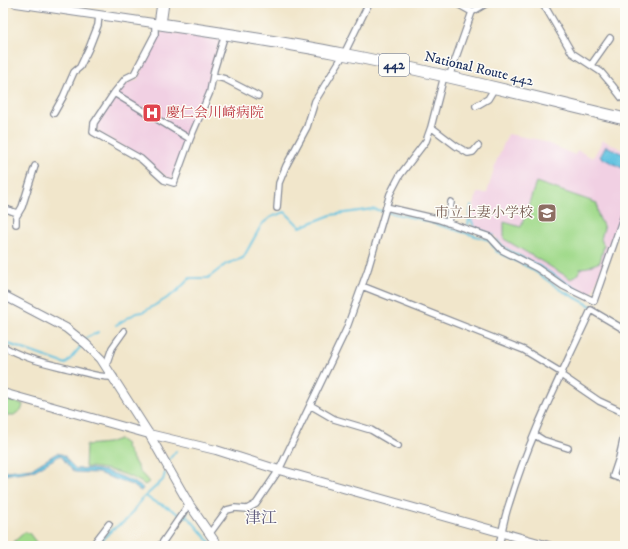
<svg xmlns="http://www.w3.org/2000/svg" width="628" height="549" font-family="'IM FELL DW Pica','Noto Serif JP',serif">
<style>
.built{fill:#f1d0e3}
.green{fill:#a2da8c;stroke:#5e8475}
.water{fill:#62c2e0;stroke:#3e789f}
.lines{fill:none;stroke-linecap:round;stroke-linejoin:round}
.stream{stroke:#62c2e0;stroke-width:2}
.street-casing{stroke:#868a94;stroke-width:8}
.secondary-casing{stroke:#868a94;stroke-width:10}
.highway-casing{stroke:#868a94;stroke-width:13}
.street{stroke:#fff;stroke-width:5.5}
.secondary{stroke:#fff;stroke-width:8}
.highway{stroke:#fff;stroke-width:11}
.labels{text-anchor:middle;dominant-baseline:central;stroke-width:3;stroke-linejoin:round;paint-order:stroke}
.shield{fill:#fdfcf7;stroke:#5f6c8c;stroke-width:1}
.shield-label{font-size:13px;font-weight:bold;fill:#1b2f5e}
.street-label{font-size:14px;fill:#1b2f5e;stroke:#fdfcf7}
.health-label{font-size:14px;fill:#be3a42;stroke:#fdfcf7;text-anchor:start}
.education-label{font-size:14px;fill:#785e54;stroke:#fdfcf7;text-anchor:end}
.quarter-label{font-size:16px;fill:#5a5579;stroke:#fdfcf7}
</style>
<rect width="100%" height="100%" fill="#fdfcf7"/>
<filter id="ink" filterUnits="userSpaceOnUse"><feTurbulence type="fractalNoise" baseFrequency=".025" numOctaves="2"/><feDisplacementMap in="SourceGraphic" scale="8" xChannelSelector="R" yChannelSelector="G"/><feConvolveMatrix kernelMatrix="1 2 1 2 8 2 1 2 1" color-interpolation-filters="sRGB"/></filter>
<filter id="wash" filterUnits="userSpaceOnUse"><feTurbulence type="fractalNoise" baseFrequency=".012" numOctaves="4" result="noise"/><feDisplacementMap in="SourceGraphic" scale="16" xChannelSelector="R" yChannelSelector="G"/><feGaussianBlur stdDeviation="0.9" result="paint"/><feColorMatrix in="noise" values="0 0 0 0 0 0 0 0 0 0 0 0 0 0 0 0 0 1.4 0 .05"/><feComposite in="paint" operator="in"/></filter>
<g filter="url(#wash)">
<rect width="100%" height="100%" fill="#f1e6cb"/>
<path class="built" d="M164,31l56,9 -11,35 -1,14 -36,90 -4,-1 -29,-23 -37,-20 -5,-7v-4l24,-36 8,-6 8,-2 22,-45z
M508,134l32,6 35,15 2,-5 16,8 10,-18 22,11v55l-32,86 -6,2 -22,-11 -24,-17 -35,-19 -16,-15 -15,-5 -4,-9 6,-25h10l9,-31z"/>
<path class="green" d="M536,182l61,21 1,12 6,13 -3,11 3,7 -4,16 -12,5 -7,1 -4,7 -6,4 -67,-40v-17l17,5z
M3,399l20,5 -1,5 -8,6h-11z
M119,439l8,6 -1,2 15,26 8,9 -4,3c-15,-11 -41,-18 -60,-18l1,-22 22,-2z
M25,532l4,1 10,13h-30z"/>
<path class="water" d="M606,146l19,9v8l-3,5 -22,-11z
M57,453l7,2 4,6 8,8c23,-2 47,6 67,19l-2,3 -9,-6 -34,-12 -23,-1 -4,-3 -10,-13h-2l-24,14 -32,5v-3l4,-1 26,-3z"/>
<g class="lines">
<path class="stream" d="M470,218l5,10 18,7
M468,225l3,-19
M497,240c10,13 29,18 42,26 15,9 28,18 43,26
M116,325l20,-12 7,-1 21,-12 12,-8 14,-14h18l18,-14 17,-6 19,-34 9,-7 14,-5 15,15 31,-12 42,-6 46,10 70,21 7,11 34,17 31,22 64,34
M85,341l1,-3 12,-6
M3,342l63,22 16,-19
M168,461l8,-10
M146,496l5,4 18,8 14,9 2,-1 3,-4
M185,516l5,3 23,27
M98,546l6,-8 9,-9 11,-7 4,-4 13,-18 22,-20 2,-7"/>
</g>
</g>
<g filter="url(#ink)">
<g class="lines">
<defs>
<path id="street" d="M456,3l16,9
M541,3l6,7 25,43 29,19 11,13 10,13 3,2
M155,24v10l-21,40 -8,4 -12,15 -20,30 -1,9 48,27 23,21 10,3 16,-44 20,-47 4,-22 11,-36
M591,65l19,-27
M213,76l12,3 33,17
M449,77l23,-65 15,-9
M114,93l76,46
M476,106l12,-7 6,-10
M54,113l9,-16 11,-25 6,-5 9,-19 9,-23 1,-10
M431,127l25,19 12,7 5,-1 5,-6
M386,207l51,12 53,18 12,13 35,18 26,18 31,15 31,-89
M3,208l14,5
M277,208l2,-25 7,-17 21,-39 8,-26 29,-47 25,-51
M448,223l3,-21
M16,224v-7l6,-10 13,-41
M362,286l162,64 38,23
M3,346c20,13 48,18 71,24 13,3 26,8 40,7
M106,365l6,-17 12,-17
M561,375l38,26 26,12
M310,405l24,14 37,11 27,16
M625,432l-6,26 -6,18 12,4
M535,435l8,5 25,8
M210,533l17,-23 8,-2 12,1 9,-5 23,-34 67,-140 22,-61 22,-75 10,-19 26,-34 5,-14 13,-51
M92,546l17,-22
M160,546l29,-42
M499,546c3,-14 5,-28 10,-42 20,-67 53,-131 82,-194l34,20"/>
<path id="secondary" d="M16,3l144,21
M3,295l63,33 20,16 15,15 48,75 40,70 29,42
M3,393l146,41 67,16 63,20 270,76"/>
<path id="highway" d="M163,3l-3,21c61,9 122,18 182,30 95,18 189,43 283,65"/>
</defs>
<use href="#street" class="street-casing"/>
<use href="#secondary" class="secondary-casing"/>
<use href="#highway" class="highway-casing"/>
<use href="#street" class="street"/>
<use href="#secondary" class="secondary"/>
<use href="#highway" class="highway"/>
</g>
</g>
<defs>
<symbol id="hospital-square" viewBox="-11 -11 22 22"><rect x="-9" y="-9" width="18" height="18" rx="4" fill="#e0444e" stroke="#fdfcf7"/><path d="M-5-5h3v3.5h4V-5h3V5h-3V1.5h-4V5h-3Z" fill="#fff"/></symbol>
<symbol id="school-square" viewBox="-11 -11 22 22"><rect x="-9" y="-9" width="18" height="18" rx="4" fill="#8d6e63" stroke="#fdfcf7"/><path d="M0-5L7-2L0 1L-7-2ZM-4 1L0 2.5L4 1V4Q0 6-4 4Z" fill="#fff"/></symbol>
</defs>
<g fill-rule="evenodd">
<use href="#hospital-square" x="141" y="102" width="22" height="22"/>
<use href="#school-square" x="536" y="202" width="22" height="22"/>
</g>
<g class="labels">
<rect class="shield" x="379" y="54" width="30" height="22" rx="3"/>
<g class="shield-label">
<text x="394" y="65">442</text>
</g>
<g class="street-label">
<text transform="translate(479 69) rotate(13)">National Route 442</text>
</g>
<g class="health-label">
<text x="166" y="113">慶仁会川崎病院</text>
</g>
<g class="education-label">
<text x="533" y="213">市立上妻小学校</text>
</g>
<g class="quarter-label">
<text x="261" y="518">津江</text>
</g>
</g>
<rect width="628" height="549" fill="none" stroke="#fdfcf7" stroke-width="16"/>
</svg>
